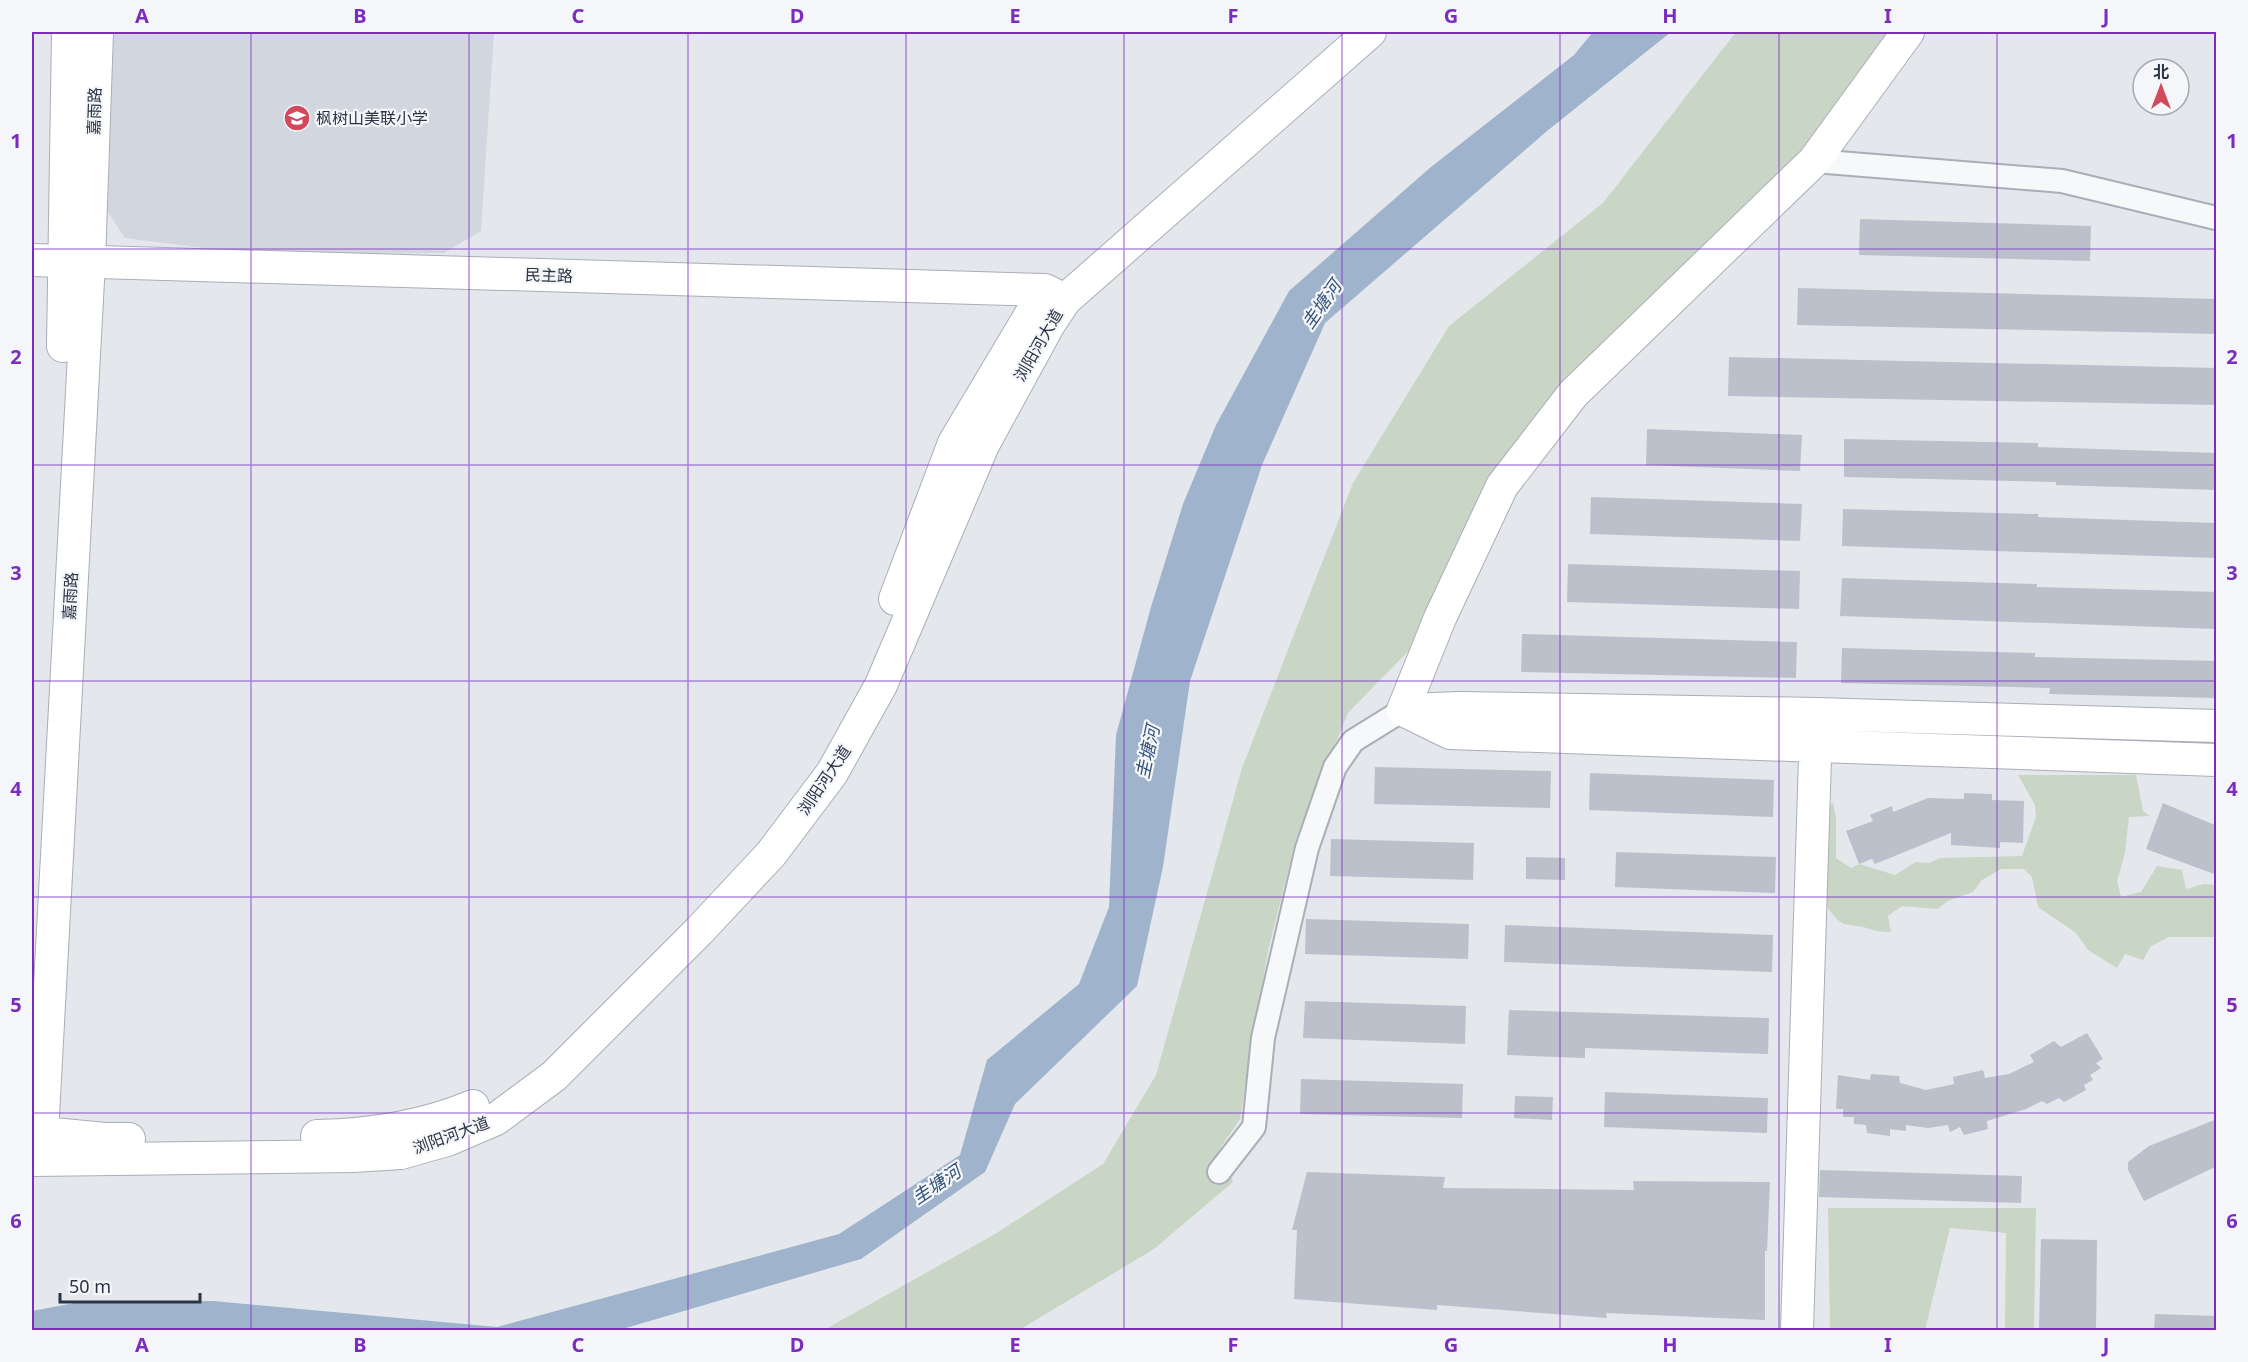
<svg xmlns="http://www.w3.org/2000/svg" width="2248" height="1362" font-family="'Noto Sans','Noto Sans SC',sans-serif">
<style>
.built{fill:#d2d6de}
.green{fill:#c9d6c5}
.water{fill:#9fb4cc}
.building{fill:#bbc0ca}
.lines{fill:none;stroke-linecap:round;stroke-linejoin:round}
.street-casing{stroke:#a9aeb7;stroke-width:26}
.secondary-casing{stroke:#a9aeb7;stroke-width:34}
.street{stroke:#f7f8fa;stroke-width:22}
.secondary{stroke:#fff;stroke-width:32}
.grid{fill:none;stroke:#7b2cbf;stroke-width:1.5;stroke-opacity:0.55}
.labels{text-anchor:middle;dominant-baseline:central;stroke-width:4.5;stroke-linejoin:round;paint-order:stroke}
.street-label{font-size:16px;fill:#2b3445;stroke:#f4f6f9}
.poi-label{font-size:16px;fill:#2b3445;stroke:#f4f6f9;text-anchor:start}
.water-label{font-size:18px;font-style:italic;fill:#34527a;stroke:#f4f6f9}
.neatline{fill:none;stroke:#7b2cbf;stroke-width:2}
.grid-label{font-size:20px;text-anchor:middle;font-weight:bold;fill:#7b2cbf}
</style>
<rect width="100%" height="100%" fill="#e4e7ec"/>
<path class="built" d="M109,32h385l-13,199 -37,22 -194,1 -125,-16 -22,-33z"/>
<path class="green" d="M1736,32h153l-97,135 -234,220 -63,87 -77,167 -70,72 -52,126 -28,112 -28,168 -19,28 12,35 -79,67 -135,81h-195l171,-96 108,-70 53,-89 86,-307 111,-285 96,-157 154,-123z
M2018,775h118l7,36 7,5 -21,1 -4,36 -8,28 4,16 20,-5 16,-26 25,4 4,19 18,-5 12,1v52h-47l-18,9 -8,14 -18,-6 -8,14 -29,-18 -12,-17 -38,-26 -6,-30 -8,-8h-23l-19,11 -9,12 -25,9 -10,8 -36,-3 -14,10 3,16c-10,0 -15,-1 -24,-4 -24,-6 -23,2 -40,-21l2,-99 4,-6 3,17v39l15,10 8,-4 36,11 21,-13 13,1 11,-5 82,-2 14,-39 -1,-12z
M1828,1208h208l-2,122h-29l1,-97 -56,-5 -25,102h-95z"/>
<path class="water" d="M1593,32h78l-124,99 -222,192 -63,142 -72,216 -27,186 -26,119 -122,118 -30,68 -124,87 -242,71h-587v-19l48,-9 133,-1 284,26 342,-93 121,-79 27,-95 92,-76 30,-77 7,-172 35,-128 32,-103 33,-79 73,-134 142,-124 143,-112z"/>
<path class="building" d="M1860,219l231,7 -1,35 -231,-6z
M1798,288l419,11v35l-420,-9z
M1729,357l488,11v37l-489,-9z
M1647,429l155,6 -2,36 -154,-6z
M1844,439l194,4v4l179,6v37l-161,-5v-3l-212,-5z
M1591,497l211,7 -2,37 -210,-7z
M1843,509l195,5v3l179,6v35l-375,-12z
M1568,564l232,7 -1,38 -232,-7z
M1842,578l195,6v3l180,5v37l-377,-13z
M1522,634l275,8 -1,36 -275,-6z
M1842,648l193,5v4l182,4v37l-168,-4 1,-6 -209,-5z
M1375,767l176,4 -1,37 -176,-4z
M1590,773l184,7 -1,37 -184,-7z
M1964,793l28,1v6l32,1 -1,42 -23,-1v6l-49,-3v-12l-76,31 -3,-5 -13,5 -13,-33 27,-10 -3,-6 22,-9 1,6 35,-14 36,1z
M2163,803l54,23v49l-71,-26z
M1331,839l143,4 -1,37 -143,-4z
M1616,852l160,5 -1,36 -160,-6z
M1526,857l39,1v22l-39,-1z
M1306,919l163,5 -1,35 -163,-5z
M1505,925l268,10 -1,37 -268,-10z
M1305,1001l161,5 -1,38 -162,-6z
M1509,1010l260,8 -1,36 -183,-6v10l-78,-3z
M2087,1033l16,26 -7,4 5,5 -11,7 3,5 -9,5 2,5 -22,12 -5,-4 -12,6 -5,-3 -16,8 -39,12 1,8 -24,6 -4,-8 -10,5 -2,-7 -20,3 -22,-3v6l-16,-2v7l-23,-3 -1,-8 -12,-1v-7h-11v-8h-7l2,-34 32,5 1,-6 28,2 1,7 26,7 28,-6 -1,-7 30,-7 2,8 24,-4 25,-12 -4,-7 24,-14 7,6z
M1301,1079l162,5 -1,34 -162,-4z
M1605,1092l163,6 -1,35 -163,-6z
M1515,1096l38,1 -1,23 -38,-2z
M2217,1119v47l-73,35 -16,-31v-8l21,-16z
M1820,1170l202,6 -1,27 -202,-6z
M1307,1172l138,5 -2,11 191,2 -1,-9 137,1 -3,69h-2v69l-159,-7 1,5 -170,-13v5l-143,-11 3,-69h-5z
M2041,1239l56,1 -1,90h-57z
M2155,1314l62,2v14h-63z"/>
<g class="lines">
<defs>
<path id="street" d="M1814,161l248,20 154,37
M1219,1172l35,-45 9,-89 44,-190 28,-81 18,-26 50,-31"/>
<path id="secondary" d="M32,260l1013,30 20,10
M63,346l5,-314
M895,599l59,-156 77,-129
M1403,710l37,-92 62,-132 71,-92 241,-233 94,-129
M1403,710l47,23 766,27
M1408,710l51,-2 358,6 399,12
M32,1132l73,7h24
M317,1136c54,-1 106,-9 156,-30
M41,1153l48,-891 8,-230
M32,1160l321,-4 48,-3 46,-13 49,-21 58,-43 145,-145 72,-77 61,-81 49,-88 102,-240 66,-121 16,-24 305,-268
M1797,1330l19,-604"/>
</defs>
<use href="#street" class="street-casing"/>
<use href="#secondary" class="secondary-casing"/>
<use href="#street" class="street"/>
<use href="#secondary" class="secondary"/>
</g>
<path class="grid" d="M251,32v1298M469,32v1298M688,32v1298M906,32v1298M1124,32v1298M1342,32v1298M1560,32v1298M1779,32v1298M1997,32v1298M32,249h2184M32,465h2184M32,681h2184M32,897h2184M32,1113h2184"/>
<defs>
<symbol id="school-disc" viewBox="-11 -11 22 22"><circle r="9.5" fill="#d1495b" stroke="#f4f6f9"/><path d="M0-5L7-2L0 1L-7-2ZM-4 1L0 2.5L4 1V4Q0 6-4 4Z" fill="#fff"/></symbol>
</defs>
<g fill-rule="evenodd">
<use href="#school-disc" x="282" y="103" width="30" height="30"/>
</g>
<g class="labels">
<g class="street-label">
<text transform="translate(94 111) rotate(-88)">嘉雨路</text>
<text transform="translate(549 275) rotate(2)">民主路</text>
<text transform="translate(1038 345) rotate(-60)">浏阳河大道</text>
<text transform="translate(70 596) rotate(-87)">嘉雨路</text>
<text transform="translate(824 780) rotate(-56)">浏阳河大道</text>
<text transform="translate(451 1135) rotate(-20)">浏阳河大道</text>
</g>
<g class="poi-label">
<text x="316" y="118">枫树山美联小学</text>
</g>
<g class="water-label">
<text transform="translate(1321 304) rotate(-55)">圭塘河</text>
<text transform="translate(1147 752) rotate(-78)">圭塘河</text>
<text transform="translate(936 1184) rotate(-34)">圭塘河</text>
</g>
</g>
<rect width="2248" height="1362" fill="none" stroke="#f4f6f9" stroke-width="66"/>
<g transform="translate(2161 87)"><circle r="28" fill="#f4f6f9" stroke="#a4a8b1" stroke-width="1.5"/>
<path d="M0-4.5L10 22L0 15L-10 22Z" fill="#d1495b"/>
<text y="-9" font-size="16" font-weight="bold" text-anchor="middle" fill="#2b3445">北</text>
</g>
<path d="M60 1293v9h140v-9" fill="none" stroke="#2b3445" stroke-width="3"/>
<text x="69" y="1293" font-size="18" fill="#2b3445" stroke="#f4f6f9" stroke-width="4.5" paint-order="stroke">50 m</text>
<rect x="33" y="33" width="2182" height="1296" class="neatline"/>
<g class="grid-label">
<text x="142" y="23">A</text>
<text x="360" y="23">B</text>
<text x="578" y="23">C</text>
<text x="797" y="23">D</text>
<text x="1015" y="23">E</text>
<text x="1233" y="23">F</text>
<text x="1451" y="23">G</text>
<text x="1670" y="23">H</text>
<text x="1888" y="23">I</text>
<text x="2106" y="23">J</text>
<text x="16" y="148">1</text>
<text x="2232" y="148">1</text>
<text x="16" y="364">2</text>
<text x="2232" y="364">2</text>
<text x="16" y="580">3</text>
<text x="2232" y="580">3</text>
<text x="16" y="796">4</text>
<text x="2232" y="796">4</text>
<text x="16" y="1012">5</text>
<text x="2232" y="1012">5</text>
<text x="16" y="1228">6</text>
<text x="2232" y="1228">6</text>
<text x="142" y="1352">A</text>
<text x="360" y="1352">B</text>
<text x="578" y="1352">C</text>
<text x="797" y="1352">D</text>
<text x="1015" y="1352">E</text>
<text x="1233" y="1352">F</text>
<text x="1451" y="1352">G</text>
<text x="1670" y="1352">H</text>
<text x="1888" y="1352">I</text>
<text x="2106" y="1352">J</text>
</g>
</svg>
